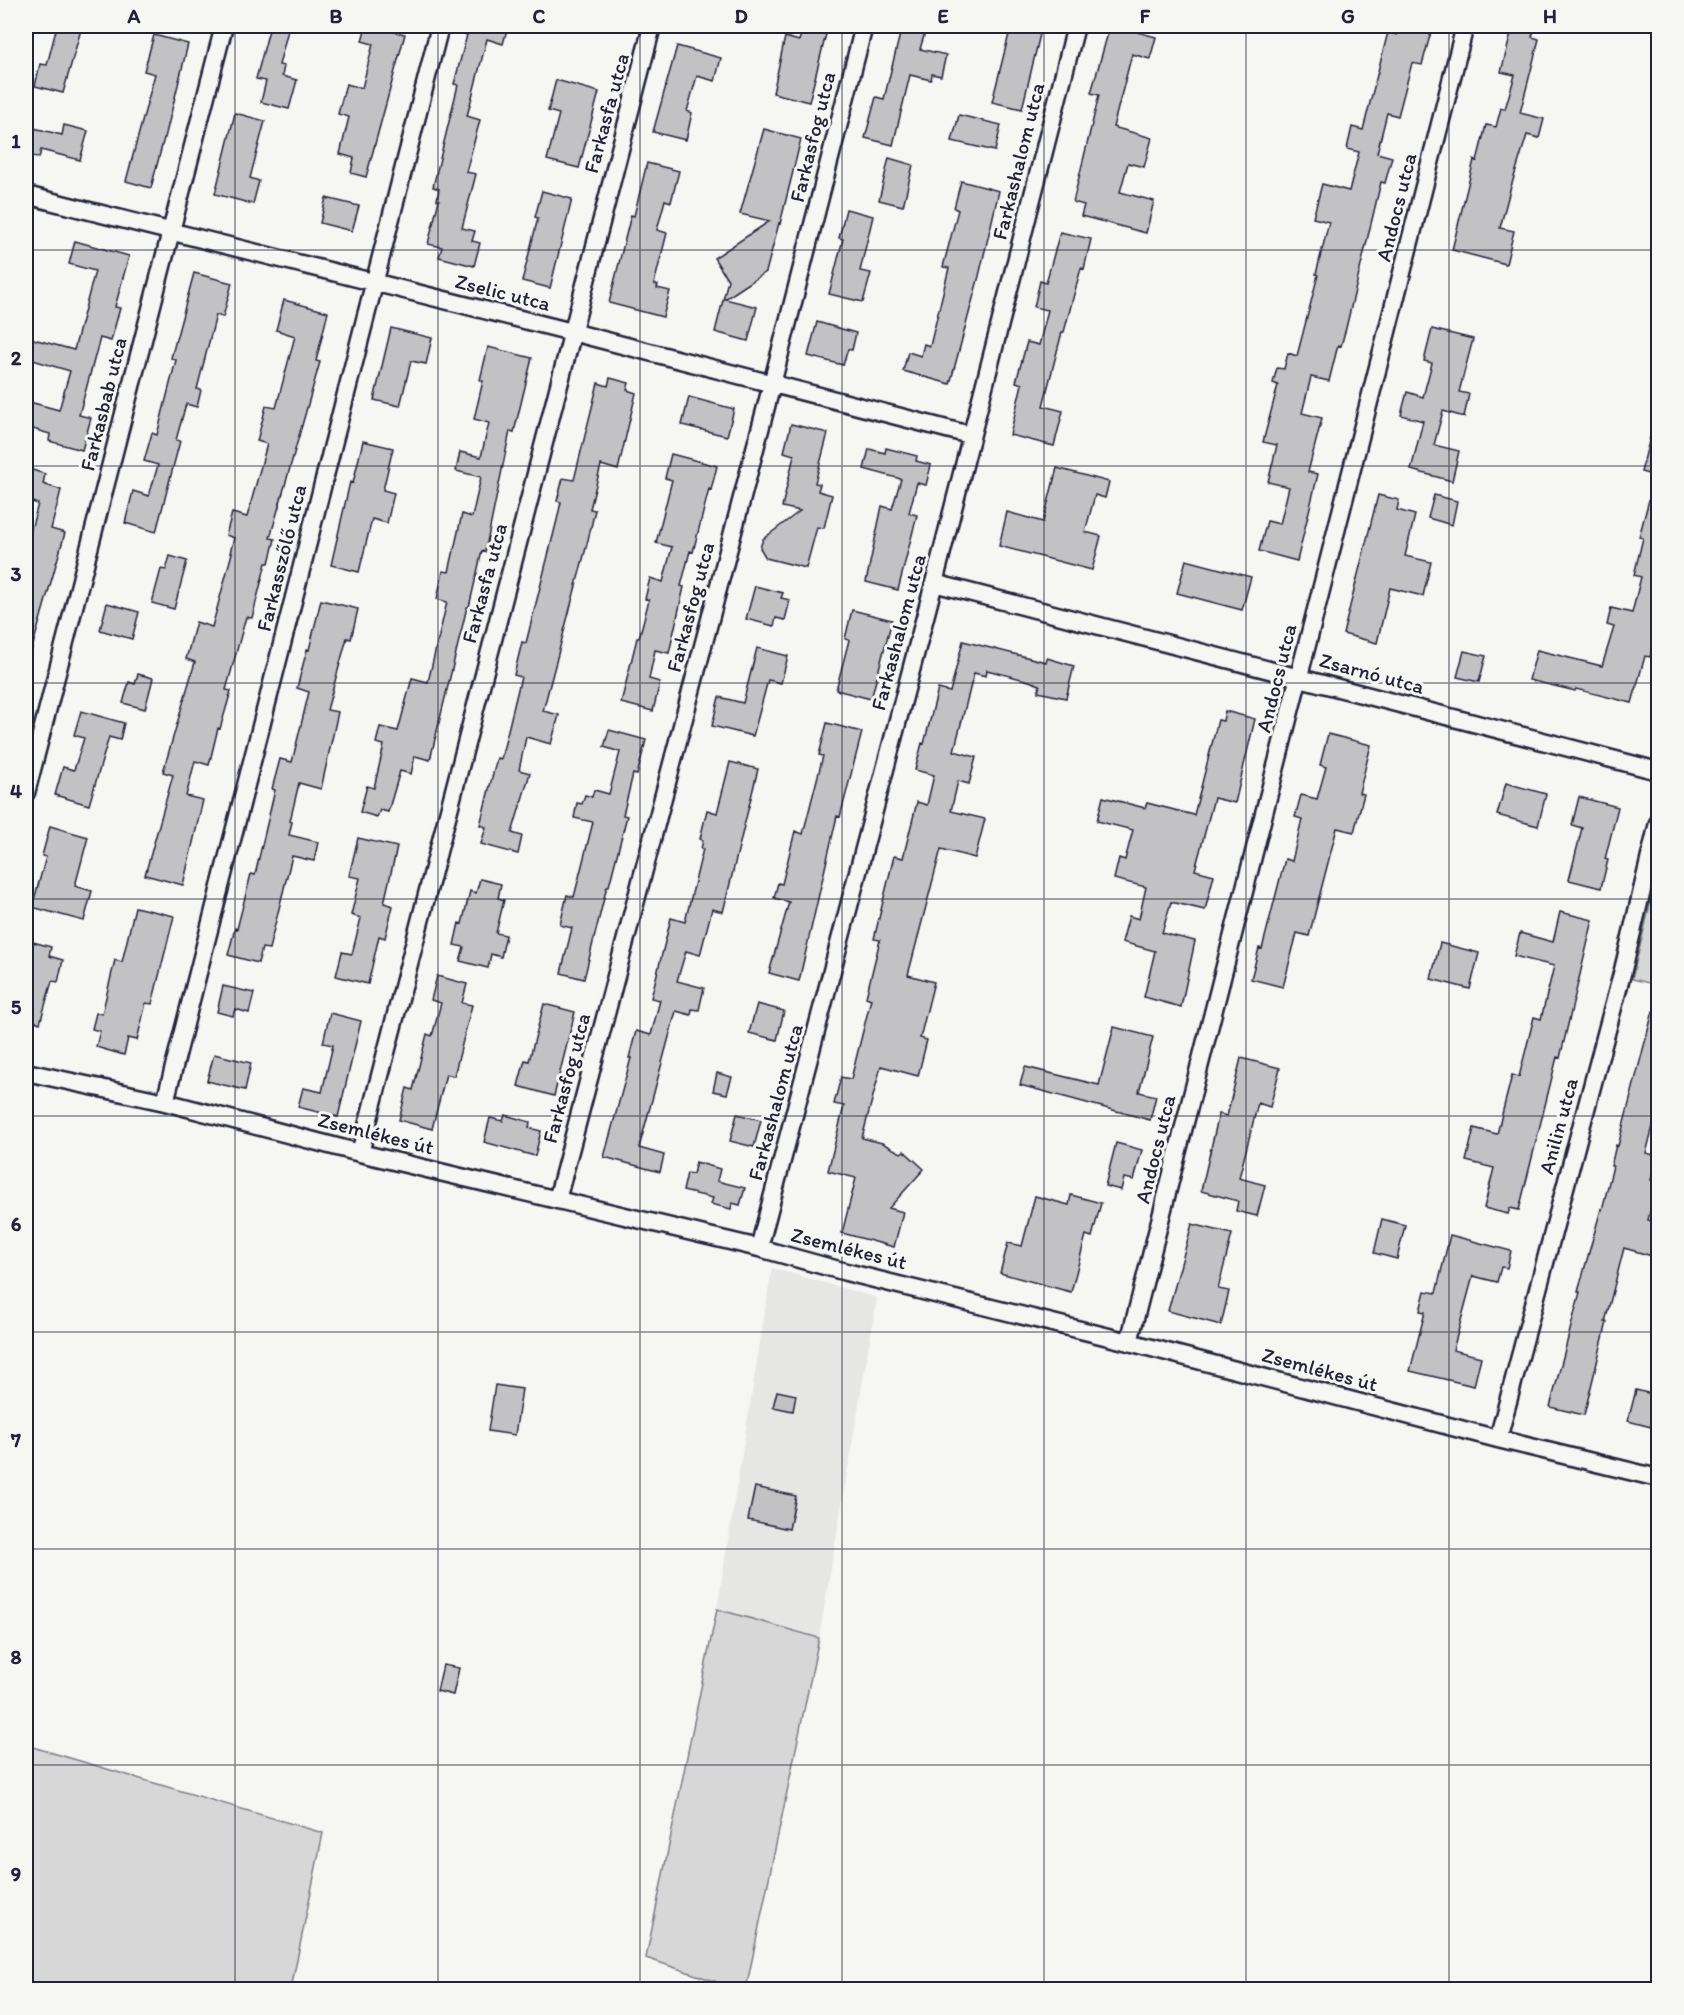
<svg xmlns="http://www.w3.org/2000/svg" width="1684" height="2015" font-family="Itim,sans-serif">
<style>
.built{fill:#e6e6e4}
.green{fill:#d7d7d7;stroke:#7c7c89;stroke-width:1.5}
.building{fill:#c2c2c4;stroke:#22223b;stroke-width:1.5}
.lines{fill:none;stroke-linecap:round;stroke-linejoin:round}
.street-casing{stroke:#22223b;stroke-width:21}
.street{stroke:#f6f6f2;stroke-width:16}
.grid{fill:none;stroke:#22223b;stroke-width:1.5;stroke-opacity:0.55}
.labels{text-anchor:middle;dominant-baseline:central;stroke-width:6;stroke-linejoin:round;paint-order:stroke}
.street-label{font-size:21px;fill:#22223b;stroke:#f6f6f2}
.neatline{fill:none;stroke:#22223b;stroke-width:2}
.grid-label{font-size:20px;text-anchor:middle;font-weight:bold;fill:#22223b}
</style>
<rect width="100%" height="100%" fill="#f6f6f2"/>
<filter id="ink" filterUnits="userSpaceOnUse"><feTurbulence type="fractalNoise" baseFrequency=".0167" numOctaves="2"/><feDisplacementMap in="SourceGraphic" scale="12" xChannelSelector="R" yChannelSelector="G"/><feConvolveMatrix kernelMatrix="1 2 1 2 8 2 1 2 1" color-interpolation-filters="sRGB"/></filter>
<g filter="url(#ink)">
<path class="built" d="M772,1268l105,30 -58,340 -102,-29z"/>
<path class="green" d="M1658,872v113l-26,-6z
M717,1609l102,29 -73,351h-8l-92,-31z
M26,1745l297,88 -32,156h-265z"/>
<path class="building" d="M57,26h25l-19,67 -28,-7 5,-22 7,1z
M270,26h19l-10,39 5,1 -2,10 15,4 -8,29 -28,-7 5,-21 -10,-2z
M366,26l39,8 -39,143 -15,-4 3,-15 -14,-4 9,-37 -11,-3 8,-30 16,4 11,-44 -11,-3z
M455,26h53l-5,18 -16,-5 -20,77 13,4 -14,52 10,2 -14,54 13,3 -3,10 8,2 -6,23 -35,-9 3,-10 -14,-3 11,-44h-2l2,-11 -6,-2 25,-102 -4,-1 13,-49 -13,-4z
M803,26l24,4 -18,72 -36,-9 12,-56 14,4z
M902,26h25l-7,23 26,6 -5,21 -9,-2 -1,6 -21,-5 -17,70 -28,-7 11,-41 8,2z
M1011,26h31l-20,83 -30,-7z
M1110,26h28l-1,6 19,5 -6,22 -18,-5 -19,73 39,11 -8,29 -16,-4 -8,29 34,9 -8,32 -65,-17 3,-11 -11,-3 26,-107 -8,-2z
M1399,26l32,6 -9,33 -10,-2 -14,53 -11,-3 -10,40 15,4 -7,26 -4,-1 -35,146 -5,18 -3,-1 -9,36 -18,-4 -9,36 20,5 -14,54 10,2 -21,87 -38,-10 8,-30 13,3 9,-37 -21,-5 9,-37 -14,-3 15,-57 -5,-2 4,-15 7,1 4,-16 9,3 21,-81 -2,-1 13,-52 -16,-4 9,-34 27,7 10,-39 -12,-3 5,-22 11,3 25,-98 9,3z
M1513,26h22l-3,11 7,2 -19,74 24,6 -5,19 -12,-3 -17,55 -10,38 14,3 -8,33 -54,-14 22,-90 3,1 9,-36 10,2 5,-19 4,1 10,-34 -14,-3z
M154,35l34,9 -23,94h-1l-13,50 -25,-7 29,-107 -11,-3z
M677,46l44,12 -6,23 -18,-5 -10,35 5,2 -6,27 -33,-8z
M556,80l43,12 -20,76 -32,-8 12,-46 -11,-3z
M235,113l30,8 -15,57 9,3 -6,23 -38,-10z
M959,115l42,10 -6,26 -43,-10z
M64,125l24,6 -8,29 -39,-10 -2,8 -13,-4v-28l36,9z
M764,129l37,10 -21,85 -1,-1 -13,49 -41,27 32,8 -9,34 -33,-9 13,-52 -14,-22 56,-37 -30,-7z
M889,158l24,7 -10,41 -24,-6z
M647,163l32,8 -8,31 -6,-2 -8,30 10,3 -13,51 4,1 -1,3 13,3 -7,26 -54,-14 22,-88 3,1z
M961,181l38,10 -20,85 -29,108 -47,-13 5,-19 13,4 3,-12 6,2 19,-78 -6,-1 15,-57 -4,-2z
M542,191l30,8 -22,89 -28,-7 16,-63 -3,-1z
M326,198l33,8 -7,25 -32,-8z
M846,209l27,7 -13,55 11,2 -8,29 -34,-8 14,-55 -4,-1z
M1060,232l31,7 -7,30 -3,-1 -17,64h-2l-19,74 20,5 -9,35 -44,-11 12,-51 -6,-2 11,-40 12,3 9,-35 -14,-3 6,-26 6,2z
M75,241l54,15 -14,51 5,1 -9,33 -11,-3 -21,77 12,3 -9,32 -33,-9 1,-7 -24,-7v-26l33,9 11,-39 -44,-13v-21l48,13 21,-79 -26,-7z
M194,273l38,10 -9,34 -7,-2 -19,74 4,1 -4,17 -11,-3 -10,36 4,1 -24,91 -31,-9 8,-32 16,5 9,-31 -14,-4 8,-28 5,2 19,-75 -5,-2z
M284,300l44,12 -12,49 4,1 -50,176 5,1 -6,24h-3l-14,55 -6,-1 -20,73 5,1 -11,38 -2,-1 -9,37 -14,-4 -9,35 17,4 -20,85 -38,-10 28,-100 -10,-3 32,-110 -9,-3 10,-37 16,5 20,-74h-2l4,-15 -8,-3 6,-22 15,4 20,-73 -10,-3 9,-35 10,2 19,-72 -19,-6z
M817,322l39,11 -4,17 -4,-1 -5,16 -35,-9z
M391,328l41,10 -6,26 -15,-3 -11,45 -26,-6z
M1432,329l41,10 -14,53 10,2 -5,23 -21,-6 -9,34 25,6 -7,30 -41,-11 12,-49 -22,-6 6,-23 16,5 9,-34 -8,-2z
M488,347l44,11 -18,74 -4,-1 -25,121 -3,-1 -13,56h-2l-37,153 -15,-4 -4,18 -11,-3 -12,41 -8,-2 -3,7 -17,-5 7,-26 7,2 10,-43 -8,-2 4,-16 18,4 14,-53 16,4 19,-80 -10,-3 6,-28 6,1 13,-58 10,3 9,-40 -25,-6 4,-19 21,5 8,-34 -15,-4 9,-38 -3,-1z
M610,378l19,5 -2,7 9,3 -18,77 -17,-5 -11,44 5,1 -8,34 -44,167 16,4 -8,29 -25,-7 -7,33 11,3 -18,60 10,3 -4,18 -37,-10 5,-17 -6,-2 17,-67 4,1 20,-82 -7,-2 8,-33 4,1 31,-123 4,-18 -4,-1 6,-23 11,2 24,-97 10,3z
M689,397l45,12 -7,27 -45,-11z
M791,424l37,9 -13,50 5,1 -2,7 14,4 -8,33 -7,-1 -11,41 -40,-10 -6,-10 3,-9 37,-28 -18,-4 11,-47 1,-5 -10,-3z
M1653,426l6,1v50l-18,-5z
M363,441l30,7 -10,42 11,3 -7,30 -15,-4 -13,53 -28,-7 19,-83 3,1z
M886,448l31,8 -1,5 15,4 -5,20 -9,-2 -8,30 8,2 -19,75 -32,-8 16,-76 10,3 9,-30 -37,-10 5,-20 16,4z
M671,454l46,12 -6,24 -2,-1 -16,63 -3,-1 -9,35 3,1 -15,66 -14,-3 -6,29 11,3 -7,29 -32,-8 16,-65h2l10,-38 -4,-1 5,-21 13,4 9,-35 -16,-4 16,-63 -7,-2z
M26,468l19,6 -2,10 18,6 -10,39 14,4 -34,119h-5v-104l12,-44 -12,-4z
M1057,468l52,14 -4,16 -10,-3 -10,37 16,4 -9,34 -93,-24 8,-34 36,10z
M1653,485h6v139l-9,33 -5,-1 -13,47 -56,-14 -1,2 -46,-11 8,-30 65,16 12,-39 -7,-2 4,-17 21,5 9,-36 -7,-2 9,-37 -4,-1z
M1378,495l21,5 -2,10 18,5 -10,41 26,6 -8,34 -33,-8 -13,55 -34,-9z
M1434,495l23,6 -5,24 -24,-7z
M170,556l17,5 -13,48 -22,-6 9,-34 5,1z
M1186,560l65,17 -9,33 -65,-17z
M755,586l28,7 -2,5 9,2 -5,20 -9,-2 -2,8 -28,-7z
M321,600l37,9 -7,30 -4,-1 -20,72 11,2 -17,77 -22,-6 -9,38 2,1 -3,13 29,7 -4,19 -22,-5 -23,93 -7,-1 -4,15 -30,-8 7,-27 2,1 14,-55 4,1 20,-85 -3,-1 8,-30 12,3 17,-70 -12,-4 10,-39 2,1z
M107,603l32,9 -7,27 -32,-9z
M852,610l40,10 -21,79 -35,-9 13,-50 -4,-1z
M963,641l83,21 1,-4 27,8 -8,32 -28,-6 2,-7 -11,-4 -42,-11 -1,6 -12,-3 -20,78 22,6 -7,27 -11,-3 -7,30 34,8 -10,39 -34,-9 -33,126 26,7 -14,56 7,2 -9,36 -37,-10 -19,72 20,5 19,10 3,-2 20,18 -35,39 14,4 -9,35 -52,-14 14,-55 -28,-7 16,-65 -10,-2 7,-27 10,2 20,-80 -5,-2 14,-57 -6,-1 20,-83 9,2 14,-56 10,3 7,-30 -19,-5 7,-27 2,1 14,-55 12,3z
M757,648l31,8 -7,27 -13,-3 -15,56 -41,-10 7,-29 24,6z
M1464,651l22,5 -7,26 -22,-5z
M138,674l15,4 -8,31 -22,-6 6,-21 6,2z
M81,711l43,12 -4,17 -11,-3 -20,68 -34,-10 8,-28 11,3 10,-32 -10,-3z
M1225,711l30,8 -20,84 -21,-5 -19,72 19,5 -9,35 -34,-8 -9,31 33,8 -14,66 -37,-10 11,-46 -33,-9 7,-26 10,3 7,-32 -32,-8 5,-21 6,2 8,-30 -36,-9 6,-24 42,11 2,-5 47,12 24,-95 5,1z
M827,723l35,9 -22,85 -3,-1 -38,165 -30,-8 20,-71 -15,-4 4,-15 4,1 13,-53 8,3 20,-78 -4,-1z
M609,730l37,10 -9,35 -4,-1 -10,41 4,1 -18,70h-2l-23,93 -23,-6 11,-45 -12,-3 7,-30 7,2 19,-75 -19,-4 3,-15 5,1 3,-9 7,2 2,-7 15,4 11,-42 -16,-5z
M1328,734l43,11 -12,48 5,1 -10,38 -17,-4 -28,108 -12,-3 -14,54 -32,-8 8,-31 3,1 23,-90 7,2 10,-42 -7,-2 6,-22 16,4 9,-32 -6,-2z
M730,762l28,7 -35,143 -11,-3 -12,46 -14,-4 -9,30 27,7 -5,22 -7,-1 -1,6 -15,-4 -37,137 25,7 -4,17 -56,-15 27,-99h-2l7,-27 15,4 9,-35 -9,-2 20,-80 14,4 18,-73h-2l2,-9 -3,-1 7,-29 10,3z
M1506,783l40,11 -8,32 -41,-11z
M1579,797l39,10 -13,52 3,1 -7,28 -32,-8 13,-52 -10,-3z
M50,826l38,11 -13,49 17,5 -8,30 -52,-14 14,-50 -4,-1z
M358,838l39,9 -13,56 9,3 -8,32 -6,-2 -11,48 -32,-8 6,-24 10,2 9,-36 -10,-3 9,-37 -11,-2z
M480,879l21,5 -3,14 6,2 -8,33 10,2 -5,22 -10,-3 -3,14 -28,-7 4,-14 -10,-2 5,-22 3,1 8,-33 6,2z
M135,907l39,9 -22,88 -6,-1 -9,37 -9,-2 -4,17 -28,-8 4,-16 -8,-2 4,-16 6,1 13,-54 7,2z
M1560,912l33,8 -33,138 -3,-1 -38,153 -9,-2 -2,6 -24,-6 10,-40 -28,-7 8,-33 23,6 15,-59 7,2 15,-60 7,2 13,-53 -40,-10 6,-23 33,9z
M26,940l25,7 -2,9 14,4 -5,22 -6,-1 -12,42 -14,-5z
M1440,943l39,10 -9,36 -39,-10z
M437,976l30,8 -5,19 10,2 -18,71 -8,-2 -14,55 -33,-9 8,-32 6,2 14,-56 5,2 9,-33 -10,-3z
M223,986l31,7 -5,20 -14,-4 -2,7 -16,-4z
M544,1004l31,8 -21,84 -36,-10 7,-26 4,1z
M757,1004l27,7 -7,29 -28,-7z
M1653,1011l6,1v104l-3,-1 -10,38 12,3 -7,24 6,2 -9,38 11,3v7l-7,26 -28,-8 -19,74h2l-23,93 -34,-8 30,-115h-2l23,-83 1,1 11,-44h-2l5,-21 2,1z
M330,1013l31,8 -23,96 -40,-10 5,-19 19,4 11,-47 -10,-2z
M1114,1027l39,10 -14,55 17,4 -6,24 -130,-35 5,-18 74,18z
M214,1054l37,9 -6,27 -38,-9z
M1241,1058l39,10 -10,39 -12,-4 -19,75 26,7 -8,31 -21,-5 2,-10 -37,-10 18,-77 8,2z
M717,1073l15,4 -5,17 -14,-3z
M737,1114l24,6 -7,27 -24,-6z
M505,1115l25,7 -1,6 12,3 -6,25 -51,-14 6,-24 13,3z
M1116,1143l26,7 -8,30 -10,-2 -3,12 -16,-4z
M696,1162l24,7 -3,12 28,7 -5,17 -8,-2 -1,6 -20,-5 2,-6 -30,-7 4,-18 6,1z
M1071,1195l30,8 -9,34 -6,-2 -15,57 -71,-19 8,-30 14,3 13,-50 34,9z
M1382,1219l23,6 -8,34 -23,-6z
M1192,1224l40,10 -14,55 11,2 -8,34 -53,-14z
M1450,1235l61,16 -4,17 -6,-1 -4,15 -24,-6 -20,74 28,7 -7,29 -64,-15 15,-59 -5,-1 5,-20 11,2z
M495,1385l27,4 -7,46 -27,-4z
M1636,1390l23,6 -8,31 -23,-6z
M777,1391l19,4 -3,16 -20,-4z
M755,1487l41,9 -7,33 -41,-9z
M443,1665l16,3 -6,27 -16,-4z"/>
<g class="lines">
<defs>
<path id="street" d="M26,195l546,137 398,103
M934,583l724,188
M26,793l198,-767
M26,1072l139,30 195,51 399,95 87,24 283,70 369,97 160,39
M165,1102l275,-1076
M360,1153l292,-1127
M557,1200l215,-816 92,-358
M759,1248l175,-665 142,-557
M1129,1342l336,-1316
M1498,1439l125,-469 35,-147"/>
</defs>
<use href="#street" class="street-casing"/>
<use href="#street" class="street"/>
</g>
</g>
<path class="grid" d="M235,26v1964M438,26v1964M640,26v1964M842,26v1964M1044,26v1964M1246,26v1964M1449,26v1964M26,250h1632M26,466h1632M26,683h1632M26,899h1632M26,1116h1632M26,1332h1632M26,1549h1632M26,1765h1632"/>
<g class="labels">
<g class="street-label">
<text transform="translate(606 113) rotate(-75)">Farkasfa utca</text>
<text transform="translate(812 137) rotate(-76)">Farkasfog utca</text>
<text transform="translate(1018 161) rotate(-76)">Farkashalom utca</text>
<text transform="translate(1396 207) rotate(-76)">Andocs utca</text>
<text transform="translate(503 292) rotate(14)">Zselic utca</text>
<text transform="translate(103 404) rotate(-76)">Farkasbab utca</text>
<text transform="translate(281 558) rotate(-76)">Farkasszőlő utca</text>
<text transform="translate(484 583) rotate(-75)">Farkasfa utca</text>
<text transform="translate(690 607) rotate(-75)">Farkasfog utca</text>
<text transform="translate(898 632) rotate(-75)">Farkashalom utca</text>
<text transform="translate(1372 673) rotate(15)">Zsarnó utca</text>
<text transform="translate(1276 678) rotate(-76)">Andocs utca</text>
<text transform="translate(566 1078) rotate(-75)">Farkasfog utca</text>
<text transform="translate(775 1102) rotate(-75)">Farkashalom utca</text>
<text transform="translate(1558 1126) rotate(-75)">Anilin utca</text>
<text transform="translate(376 1133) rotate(14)">Zsemlékes út</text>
<text transform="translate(1155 1149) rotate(-76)">Andocs utca</text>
<text transform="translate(849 1248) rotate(14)">Zsemlékes út</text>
<text transform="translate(1320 1369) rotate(15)">Zsemlékes út</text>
</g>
</g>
<rect width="1684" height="2015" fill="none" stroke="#f6f6f2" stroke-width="66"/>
<rect x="33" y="33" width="1618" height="1949" class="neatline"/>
<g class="grid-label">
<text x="134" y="23">A</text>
<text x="336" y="23">B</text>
<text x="539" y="23">C</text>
<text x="741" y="23">D</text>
<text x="943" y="23">E</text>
<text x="1145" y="23">F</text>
<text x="1348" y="23">G</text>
<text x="1550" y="23">H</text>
<text x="16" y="148">1</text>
<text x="16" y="365">2</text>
<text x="16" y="581">3</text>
<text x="16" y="798">4</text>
<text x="16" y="1014">5</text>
<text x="16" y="1231">6</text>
<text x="16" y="1447">7</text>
<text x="16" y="1664">8</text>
<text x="16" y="1881">9</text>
</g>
</svg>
